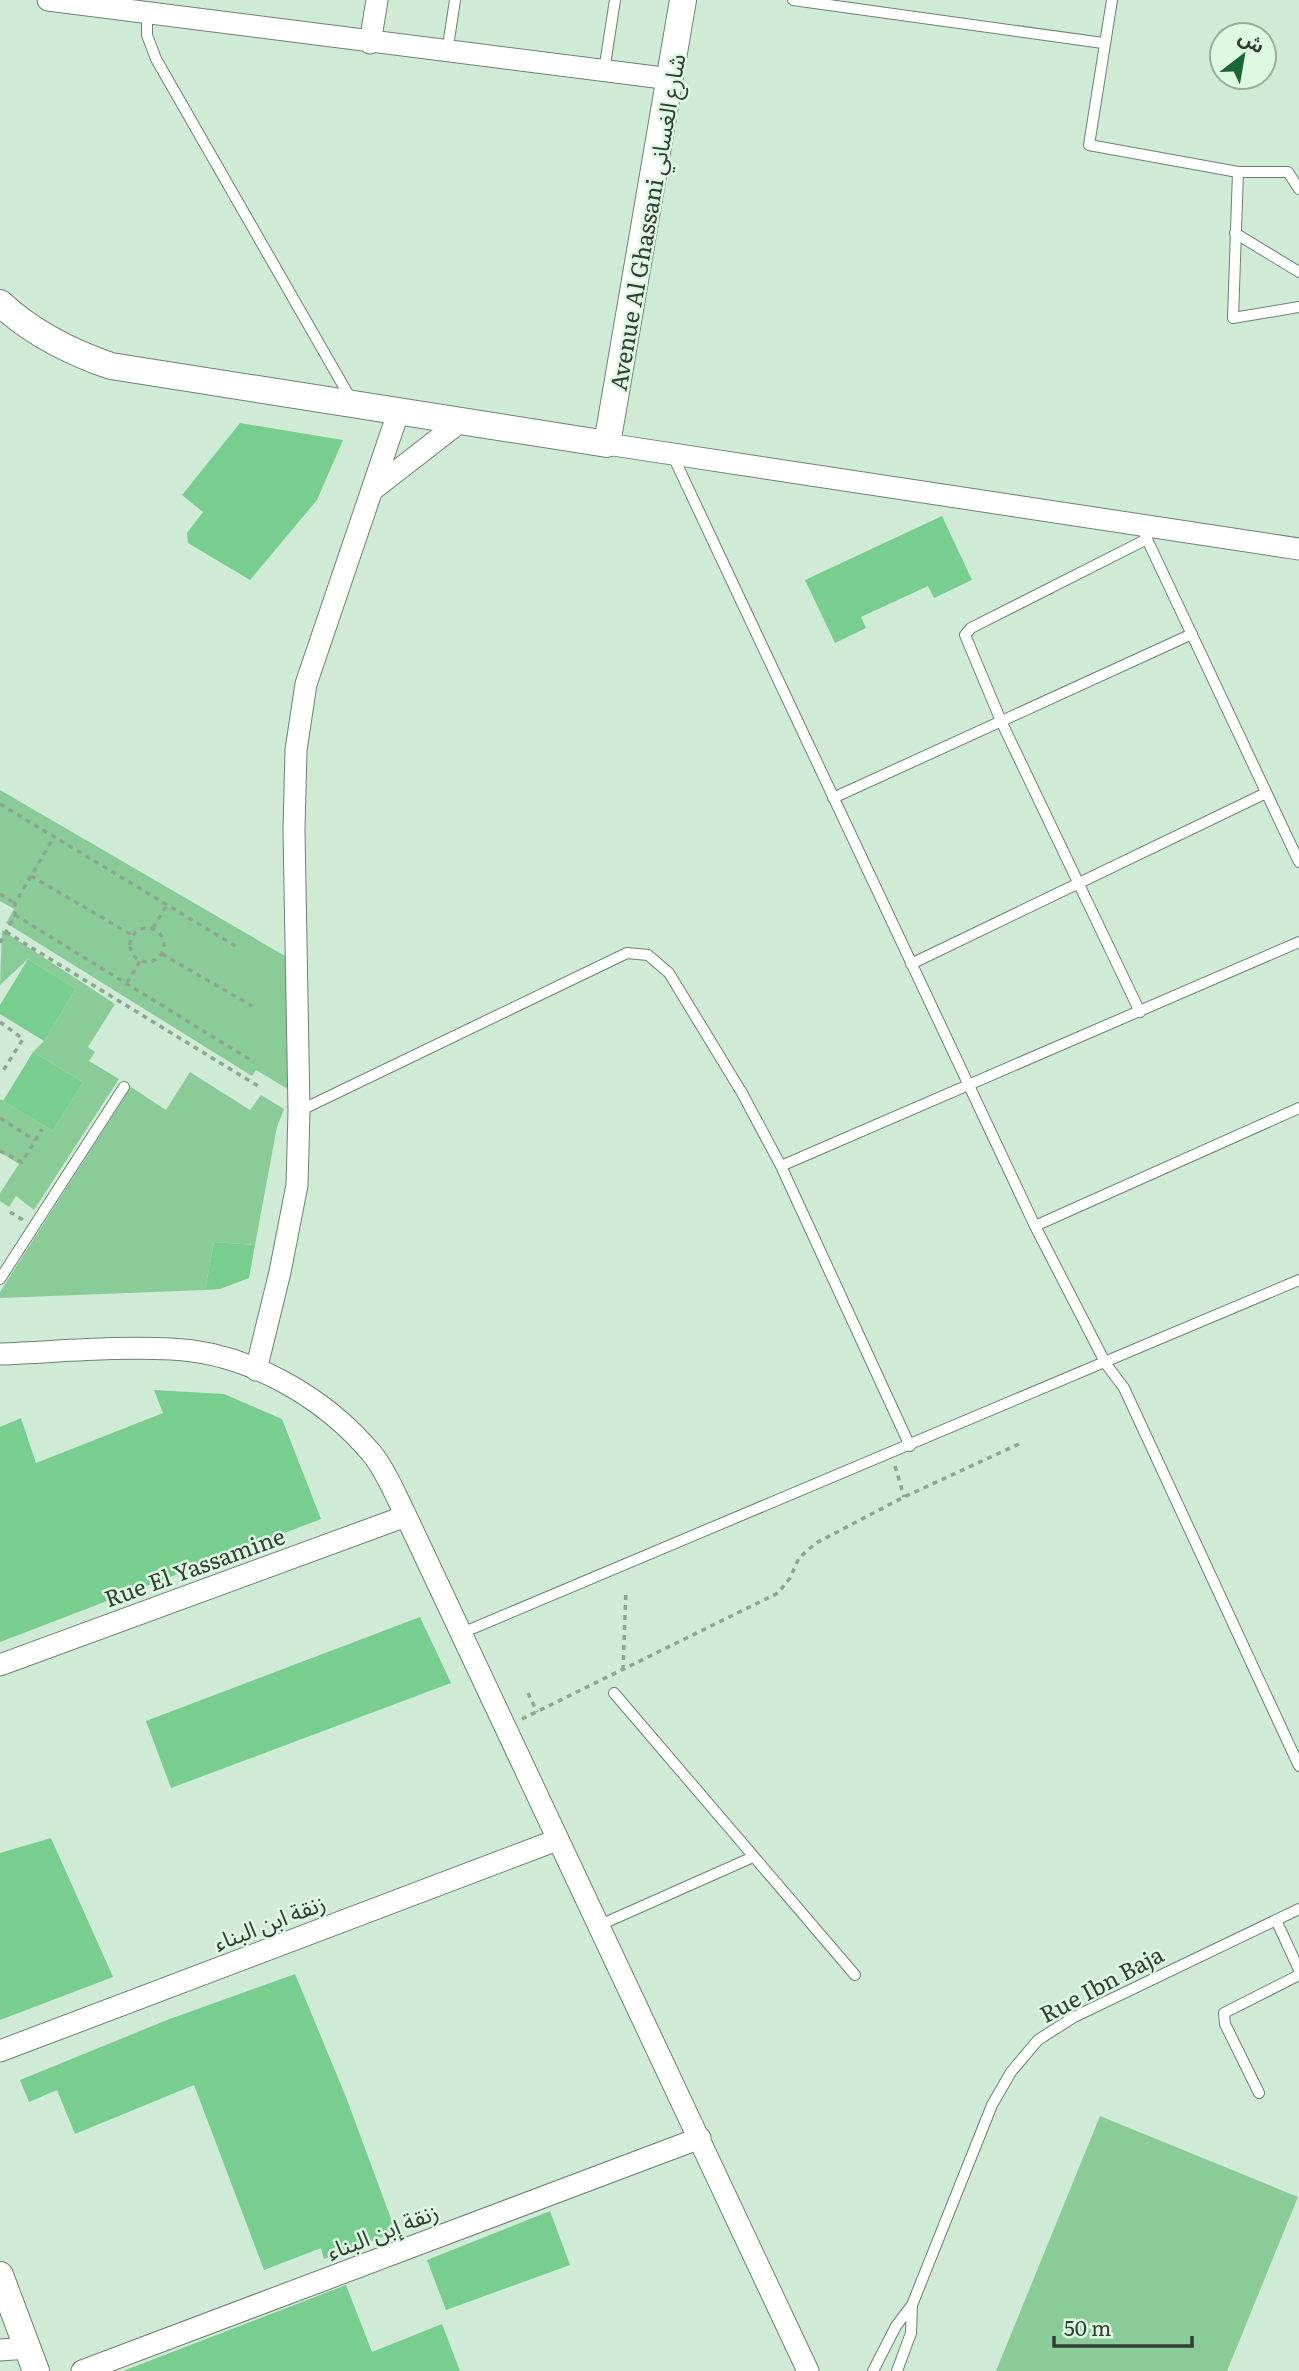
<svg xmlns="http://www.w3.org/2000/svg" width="1299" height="2371" font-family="Literata,'Noto Sans Arabic',serif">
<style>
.green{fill:#89cc98}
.building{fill:#78ce8e}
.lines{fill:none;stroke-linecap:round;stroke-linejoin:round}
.service-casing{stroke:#6a836f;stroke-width:12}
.minor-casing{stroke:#6a836f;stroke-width:23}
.tertiary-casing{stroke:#6a836f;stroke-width:28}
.path{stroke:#90a494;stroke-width:3.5;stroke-dasharray:5 5;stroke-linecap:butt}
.service{stroke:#fff;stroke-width:10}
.minor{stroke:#fff;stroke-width:21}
.tertiary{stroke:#fff;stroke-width:26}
.labels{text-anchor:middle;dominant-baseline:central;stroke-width:5;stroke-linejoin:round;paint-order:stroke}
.street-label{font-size:23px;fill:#323d34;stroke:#ddf9e2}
</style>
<rect width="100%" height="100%" fill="#d0ebd5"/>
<path class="green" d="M0,790l285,166 6,135 -35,-21 -4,6 -246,-153 8,-14 -14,-8z
M2,930l113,74 -27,43 7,5 -6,9 30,18 -85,131 -18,-14 -7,11 -9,-6v-8l19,-29 -19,-12v-53l53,32 30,-49 -50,-30 11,-11 32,-52 -48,-30 -28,26z
M190,1072l60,38 11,-15 23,14 -7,18 -22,118 -41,-3 -9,48 -205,8v-6l131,-205 35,23z
M1100,2116l198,81 -71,174h-231z"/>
<path class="building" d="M240,423l103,17 -26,60 -67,80 -62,-37 -1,-10 16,-21 -21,-17z
M942,516l30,64 -38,18 -6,-12 -67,31 5,11 -31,15 -30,-63z
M28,959l48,30 -32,52 -44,-27v-9z
M33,1052l50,30 -30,49 -50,-30z
M214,1242l41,3 -6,33 -29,11 -15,1z
M154,1390l70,4 58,25 39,100 -321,123v-215l21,-9 15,45 127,-50z
M420,1617l31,66 -280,105 -25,-67z
M51,1838l62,139 -113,43v-167z
M295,1974l51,123 50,135 -72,27 -3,-11 -57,22 -70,-185 -119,49 -18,-44 -28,12 -9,-22 147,-60z
M550,2211l20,54 -124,45 -19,-50z
M346,2285l26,67 70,-28 18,47h-337z"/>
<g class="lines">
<defs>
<path id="service" d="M793,0l310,43
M1112,0l-23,145 149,27h50l11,17
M147,13v22l9,24 196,342
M447,53l8,-53
M604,71l11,-71
M1238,172l-5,146 66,-11
M1235,233l64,39
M672,454l363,772 71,138 18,24 175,378
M1145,535l154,327
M833,798l359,-164
M911,964l355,-171
M1140,1012l-139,-291 -36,-86 6,-7 174,-88
M299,1111l328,-158 21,2 21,18 73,120 39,73 129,280
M781,1166l518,-224
M1035,1226l264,-118
M0,1279l124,-192
M462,1633l837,-353
M614,1693l241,282
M1276,1920l23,50
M600,1925l153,-68
M1259,2093l-34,-69 -1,-11 75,-38
M873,2371l23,-45 16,-21 80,-200 19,-33 27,-32 36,-23 225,-108
M897,2371l14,-38 1,-28"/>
<path id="minor" d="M48,0l623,79
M370,43l7,-43
M607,444l692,105
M375,488l85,-66
M0,1354c56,-2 115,-8 171,-5 76,3 154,48 202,106 14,18 23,41 33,61l402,855
M256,1370l24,-98 17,-87 2,-74 -5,-281 2,-80 10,-66 92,-271
M0,1665l406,-149
M0,2051l557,-211
M0,2350l28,-2
M82,2371l618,-233"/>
<path id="tertiary" d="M0,303c32,30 70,49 111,63l496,78 76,-444
M0,2275l36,96"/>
</defs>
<use href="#service" class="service-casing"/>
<use href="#minor" class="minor-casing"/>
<use href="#tertiary" class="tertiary-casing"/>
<path class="path" d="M0,804l237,143
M31,876l101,59
M0,894l15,9
M15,915l239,147
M130 945a17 17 0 1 1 34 0a17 17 0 1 1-34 0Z
M153,928l14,-23
M6,932l252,154
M0,943l15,-28v-12l39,-66
M162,954l90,52
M127,983l13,-22
M0,1022l23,17 -20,32 -3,-2
M0,1118l35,22
M0,1151l22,11 20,-33
M10,1212l13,8
M895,1466l9,31
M623,1670l3,-80
M528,1693l9,19
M522,1719l256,-126 12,-15 9,-20 17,-15 88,-46 115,-53"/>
<use href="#service" class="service"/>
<use href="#minor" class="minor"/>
<use href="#tertiary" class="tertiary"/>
</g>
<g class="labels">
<g class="street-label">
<text transform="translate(646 222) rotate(-80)">Avenue Al Ghassani شارع الغساني</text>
<text transform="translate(194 1566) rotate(-20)">Rue El Yassamine</text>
<text transform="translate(269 1921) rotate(-21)">زنقة ابن البناء</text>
<text transform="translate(1101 1983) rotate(-28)">Rue Ibn Baja</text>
<text transform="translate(382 2230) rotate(-21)">زنقة إبن البناء</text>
</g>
</g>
<g transform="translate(1243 56) rotate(31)"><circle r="33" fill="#ddf9e2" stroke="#99ae9c" stroke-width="2"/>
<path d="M0-5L12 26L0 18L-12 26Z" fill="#1a6634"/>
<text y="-10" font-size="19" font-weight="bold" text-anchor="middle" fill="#323d34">ش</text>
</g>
<path d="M1054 2336v10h138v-10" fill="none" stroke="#323d34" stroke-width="3.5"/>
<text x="1064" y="2336" font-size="21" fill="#323d34" stroke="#ddf9e2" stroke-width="5" paint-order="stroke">50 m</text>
</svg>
